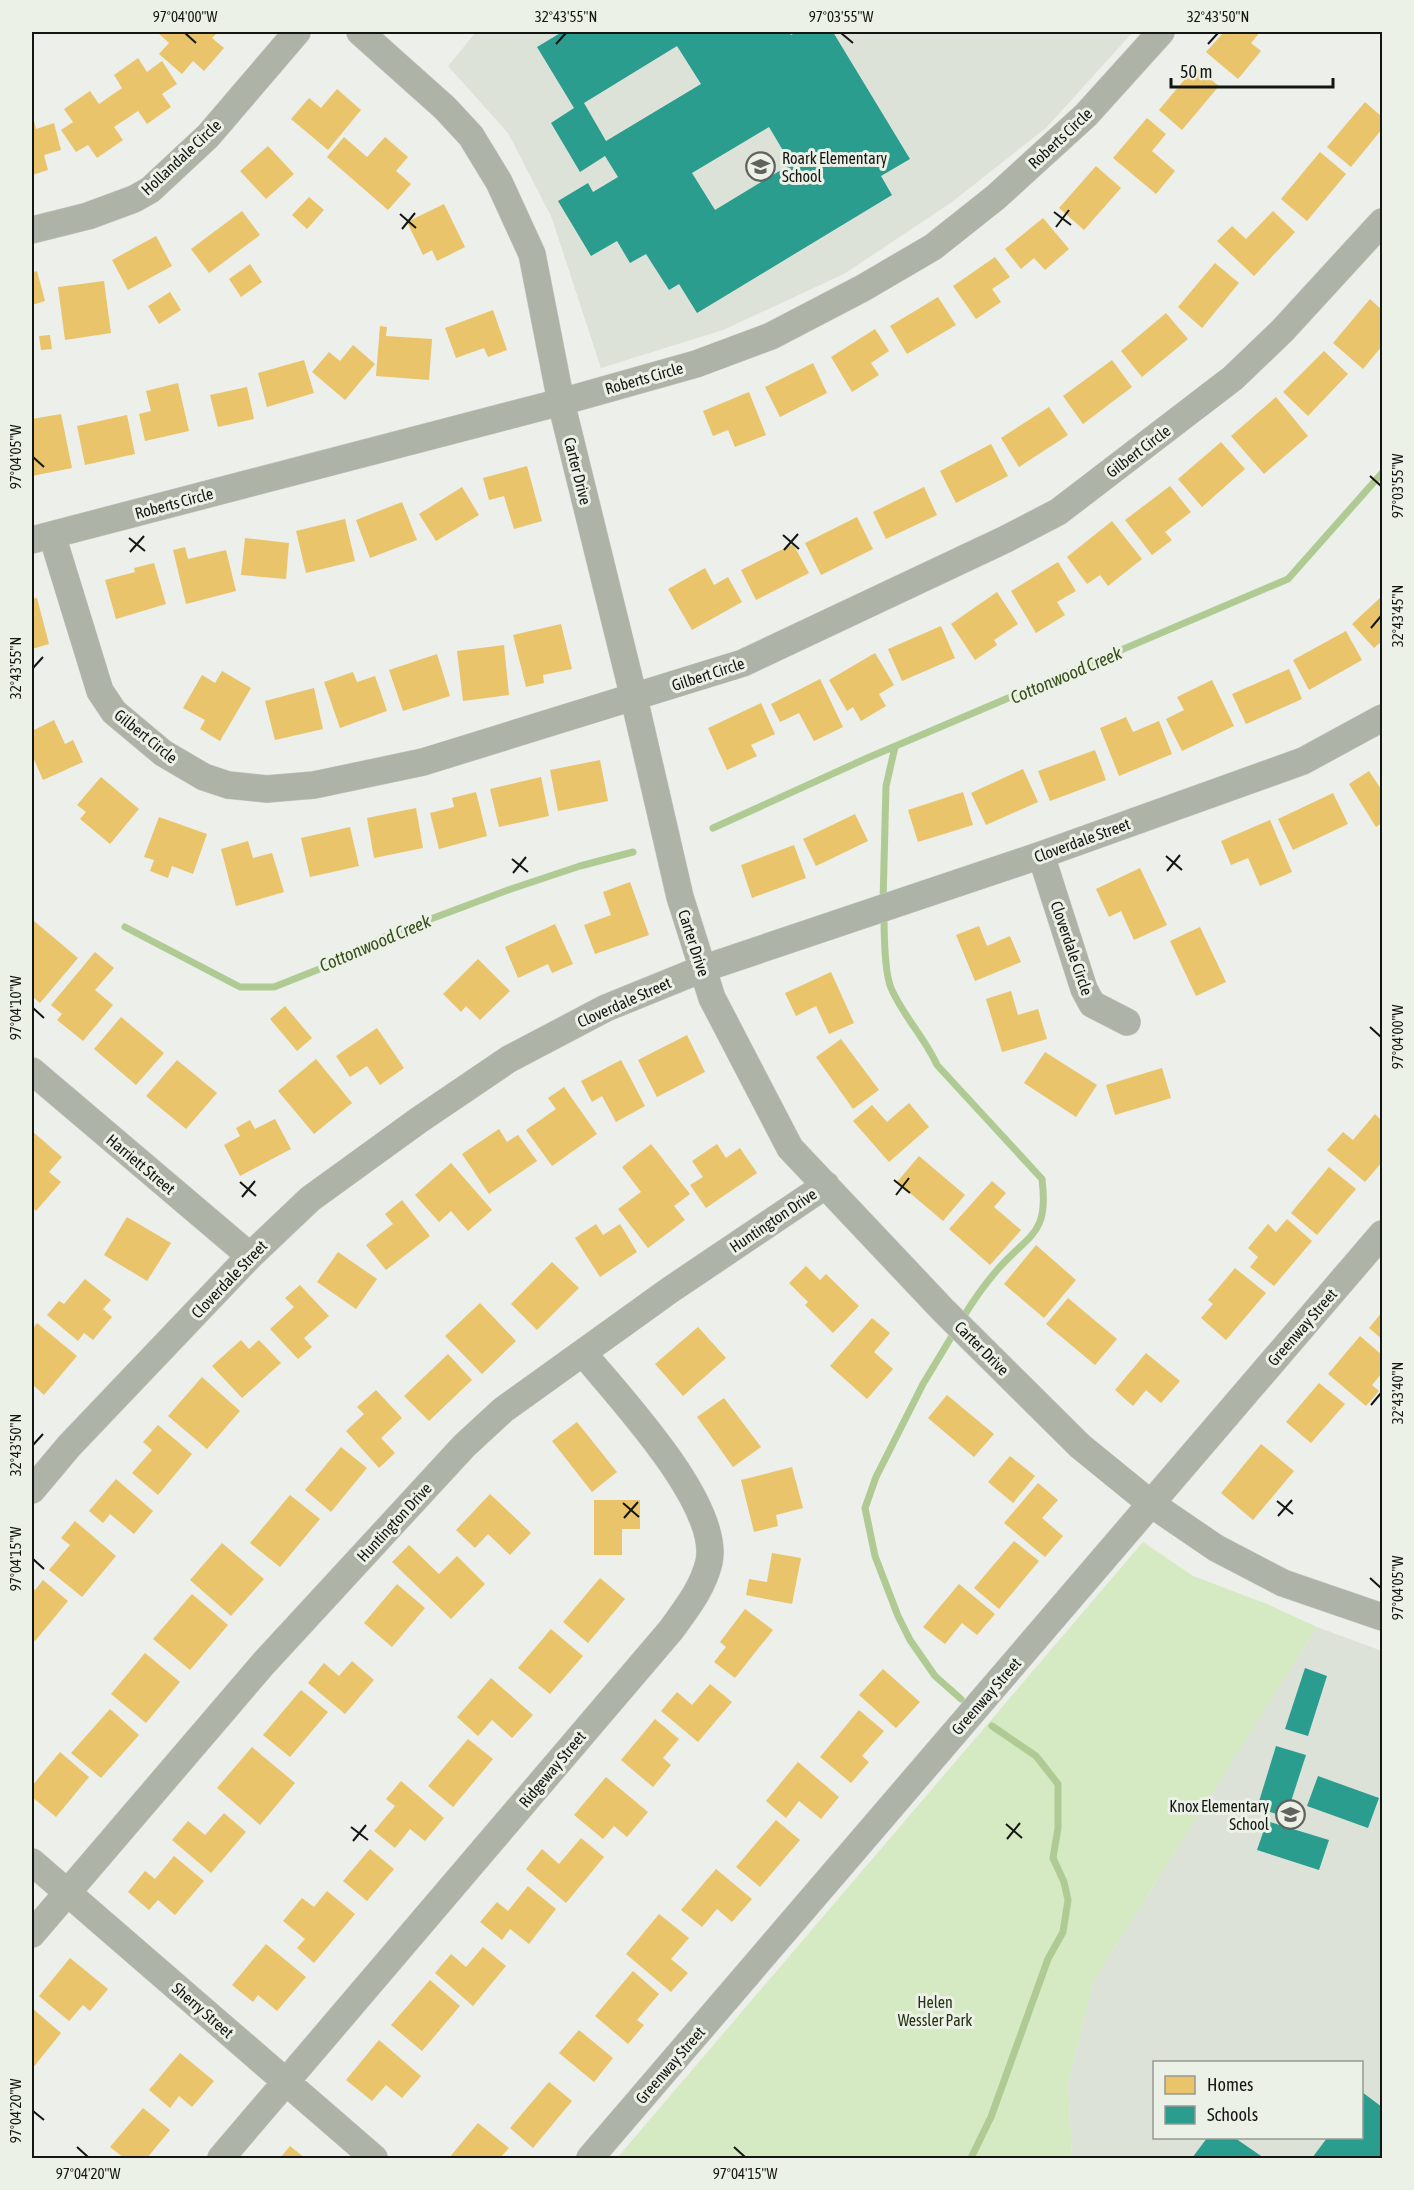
<svg xmlns="http://www.w3.org/2000/svg" width="1414" height="2190" font-family="'Asap Condensed',sans-serif">
<style>
.built{fill:#dde2d8;fill-rule:evenodd}
.green{fill:#d5e9c2}
.homes{fill:#e9c46a}
.schools{fill:#2a9d8f;fill-rule:evenodd}
.lines{fill:none;stroke-linecap:round;stroke-linejoin:round}
.stream{stroke:#afcb93;stroke-width:7}
.minor-casing{stroke:#c9cbc8;stroke-width:28}
.minor{stroke:#adb4a7;stroke-width:27}
.ticks{fill:none;stroke:#141613;stroke-width:2}
.labels{text-anchor:middle;dominant-baseline:central;stroke-width:6;stroke-linejoin:round;paint-order:stroke}
.street-label{font-size:16px;fill:#141613;stroke:#ecf1e8}
.poi-label{font-size:16px;fill:#141613;stroke:#ecf1e8;text-anchor:start}
.park-label{font-size:16px;fill:#243313;stroke:#ecf1e8}
.water-label{font-size:18px;font-style:italic;fill:#354d16;stroke:#ecf1e8}
.neatline{fill:none;stroke:#141613;stroke-width:2}
.ticks-label{font-size:15px;text-anchor:middle;fill:#141613}
</style>
<rect width="100%" height="100%" fill="#ecefea"/>
<path class="built" d="M476,32h657l-86,95 -95,75 -108,72 -121,56 -122,38 -50,-152 -43,-83 -60,-67z
M1317,1627l65,24v507h-310l-4,-75 26,-103zM1154,2062h208v76h-208z"/>
<path class="green" d="M1143,1542l50,34 74,28 50,23 -223,353 -26,103 4,75h-455z"/>
<path class="homes" d="M159,32h59l-6,6 12,10 -20,23 -11,-10 -11,13 -23,-20 10,-11 -11,-10z
M1224,32h36l-9,11 10,8 -23,28 -32,-27z
M138,58l9,14 15,-11 15,23 -15,10 9,13 -24,17 -9,-13 -24,16 9,13 -26,18 -9,-13 -12,7 -15,-22 12,-8 -9,-13 26,-18 9,13 23,-16 -8,-13z
M1195,67l24,19 -37,44 -23,-20z
M337,89l24,21 -33,40 -37,-31 18,-21 12,10z
M1365,102l17,15v12l-31,38 -24,-20z
M32,113l4,16 18,-6 7,27 -17,5 4,15 -16,5z
M1147,118l19,16 -14,17 23,20 -19,23 -43,-36z
M344,137l23,20 18,-20 23,20 -12,14 15,13 -23,26 -61,-53z
M268,146l26,28 -28,25 -26,-28z
M1320,152l26,22 -39,47 -26,-22z
M1096,166l25,22 -37,42 -25,-22z
M309,197l15,13 -17,19 -15,-14z
M444,204l21,43 -28,14 -5,-11 -9,5 -16,-33z
M242,211l18,24 -51,38 -18,-24z
M1273,211l22,21 -41,44 -37,-35 15,-15 14,13z
M1043,218l26,31 -24,21 -11,-12 -13,11 -16,-20z
M156,236l16,30 -44,24 -16,-30z
M995,257l15,20 -18,12 9,13 -25,17 -23,-33z
M1215,263l24,20 -37,45 -24,-21z
M250,264l12,18 -21,15 -12,-18z
M37,271l8,30 -13,4v-32z
M104,281l7,52 -46,7 -7,-53z
M170,292l11,18 -22,14 -11,-18z
M938,297l18,28 -49,29 -17,-28z
M1370,299l12,11v36l-19,23 -30,-26z
M493,310l14,40 -19,7 -4,-9 -28,10 -11,-30z
M1166,313l22,26 -46,38 -21,-26z
M380,326l7,1 -1,9 46,3 -3,41 -53,-4z
M875,329l14,22 -18,12 8,12 -27,17 -21,-35z
M50,335l2,14 -11,1 -2,-14z
M353,345l22,19 -30,36 -33,-28 17,-20 11,9z
M1324,351l24,23 -40,42 -25,-24z
M304,360l10,33 -47,14 -9,-34z
M1112,360l20,27 -49,37 -20,-28z
M813,363l14,30 -47,24 -15,-30z
M178,383l11,48 -44,10 -6,-27 12,-3 -5,-20z
M247,387l7,32 -36,8 -8,-32z
M749,392l17,43 -31,12 -7,-17 -15,6 -10,-25z
M1276,397l32,39 -44,38 -33,-38z
M1049,407l19,28 -49,32 -18,-29z
M61,414l11,54 -40,8v-35h2l-2,-22z
M127,415l8,39 -50,11 -8,-39z
M1221,442l24,27 -43,38 -24,-28z
M991,444l17,32 -52,27 -16,-32z
M527,466l15,55 -28,8 -10,-33 -15,4 -6,-22z
M1170,486l21,26 -26,20 7,8 -20,15 -27,-35z
M462,487l17,28 -43,26 -17,-27z
M924,487l13,28 -51,24 -13,-27z
M402,502l15,38 -47,18 -14,-38z
M857,517l16,32 -52,26 -16,-32z
M345,519l10,42 -49,12 -10,-42z
M1112,521l30,38 -34,27 -8,-11 -13,9 -20,-27z
M245,538l44,5 -3,36 -45,-4z
M793,544l16,29 -53,27 -15,-30z
M185,547l3,12 38,-9 10,41 -50,13 -13,-54z
M1058,562l18,29 -19,11 8,13 -29,18 -25,-42z
M154,563l12,41 -50,15 -11,-39 30,-8 -1,-4z
M705,568l9,17 14,-8 14,25 -50,28 -24,-41z
M997,592l21,32 -24,16 3,5 -22,15 -24,-36z
M1382,596v45l-8,7 -22,-24z
M37,598l12,46 -17,5v-50z
M561,624l11,45 -29,6 1,8 -18,4 -13,-52z
M941,626l14,32 -53,23 -14,-32z
M1346,631l16,29 -53,30 -16,-30z
M504,645l5,50 -46,6 -6,-50z
M875,653l19,32 -15,9 7,12 -25,15 -8,-14 -6,4 -18,-31z
M437,654l13,42 -47,15 -14,-41z
M1289,669l13,30 -56,25 -14,-30z
M222,671l29,17 -31,53 -20,-12 5,-9 -22,-12 19,-33 13,8z
M353,672l4,10 18,-6 12,35 -47,17 -16,-46z
M820,679l23,48 -29,14 -15,-28 -19,9 -9,-18z
M1212,680l22,46 -52,25 -16,-32 18,-9 -7,-13z
M314,688l9,41 -48,11 -10,-39z
M761,703l14,31 -24,11 6,11 -30,14 -19,-42z
M1126,717l7,15 26,-11 13,33 -53,22 -19,-48z
M54,720l11,24 8,-4 10,22 -40,18 -11,-25v-24z
M1095,750l11,30 -56,21 -12,-30z
M600,760l8,41 -50,10 -8,-41z
M1023,769l15,33 -52,23 -15,-32z
M1369,771l12,18 1,-1v35l-6,4 -27,-43z
M101,777l38,32 -29,35 -30,-25 6,-7 -9,-7z
M541,777l8,39 -50,11 -9,-38z
M476,792l11,44 -48,13 -9,-36 24,-6 -2,-9z
M963,792l10,33 -55,17 -10,-32z
M1333,793l15,31 -55,26 -15,-31z
M416,808l7,40 -49,10 -7,-40z
M855,814l13,27 -52,25 -13,-27z
M159,817l48,17 -14,40 -21,-8 -4,12 -18,-7 4,-11 -10,-3z
M1270,820l22,52 -32,14 -12,-28 -17,7 -10,-24z
M350,827l9,39 -49,11 -9,-39z
M248,841l5,17 19,-5 12,39 -48,14 -15,-57z
M794,845l12,33 -54,20 -11,-33z
M1140,868l27,57 -33,15 -13,-29 -12,6 -13,-28z
M630,882l19,53 -54,19 -11,-29 27,-10 -8,-23z
M34,921l44,37 -38,45 -8,-7v-72z
M555,924l18,40 -21,9 -4,-9 -30,14 -13,-31z
M979,926l8,20 23,-10 11,26 -46,19 -19,-46z
M1200,927l26,55 -30,14 -26,-55z
M95,952l19,16 -19,22 18,15 -30,36 -26,-21 5,-6 -11,-9z
M478,959l32,32 -30,29 -14,-14 -5,6 -18,-18z
M831,972l23,51 -25,11 -13,-28 -20,10 -11,-23z
M1011,991l7,24 20,-6 9,30 -45,13 -16,-53z
M285,1006l27,32 -15,13 -27,-32z
M121,1017l43,36 -28,32 -42,-36z
M377,1028l27,40 -24,17 -13,-19 -17,11 -14,-21z
M687,1035l18,37 -48,25 -19,-37z
M841,1039l38,51 -26,19 -37,-52z
M1045,1052l52,33 -21,32 -52,-34z
M316,1059l36,44 -38,31 -36,-43z
M177,1060l40,33 -31,36 -40,-33z
M621,1060l24,46 -29,16 -14,-26 -10,6 -11,-21z
M1162,1068l9,30 -56,17 -9,-30z
M564,1087l33,47 -45,32 -26,-36 30,-21 -8,-11z
M909,1103l20,24 -40,35 -36,-41 19,-16 15,17z
M1375,1114l7,7v41l-17,20 -38,-32 16,-18 10,8z
M275,1119l16,30 -51,27 -16,-31 16,-9 -4,-8 14,-8 5,9z
M499,1129l8,13 11,-7 19,26 -48,33 -27,-40z
M32,1131l30,26 -13,15 12,10 -25,29 -4,-4z
M651,1144l39,50 -16,12 11,14 -37,28 -30,-39 23,-17 -19,-25z
M717,1144l9,14 14,-10 17,25 -51,35 -16,-23 13,-8 -11,-16z
M919,1156l46,39 -22,26 -46,-39z
M451,1163l41,47 -24,21 -17,-20 -12,11 -24,-27z
M1329,1167l27,22 -39,46 -26,-22z
M992,1181l14,12 -12,14 27,23 -31,35 -41,-36z
M402,1200l28,36 -44,34 -20,-25 27,-21 -8,-10z
M127,1217l44,26 -24,38 -43,-26z
M1287,1219l25,22 -38,45 -24,-19 8,-10 -10,-9 20,-24 8,8z
M596,1224l7,11 17,-11 17,28 -37,25 -25,-39z
M1036,1245l40,35 -32,38 -40,-34z
M338,1252l39,27 -21,30 -39,-27z
M552,1262l27,26 -42,42 -26,-26z
M806,1266l14,14 6,-6 33,32 -26,27 -28,-28 3,-3 -19,-19z
M1235,1268l31,25 -40,47 -25,-22 12,-14 -5,-4z
M85,1279l26,21 -8,9 9,8 -19,23 -9,-7 -6,8 -31,-26 12,-14 5,3z
M300,1285l29,31 -25,22 8,9 -14,12 -28,-30 24,-22 -9,-9z
M1068,1298l49,41 -22,26 -49,-41z
M480,1303l36,38 -34,33 -37,-38z
M1382,1312v27l-13,-11z
M872,1318l18,15 -16,19 19,17 -26,30 -37,-33z
M37,1323l40,33 -33,39 -12,-11v-21l2,-3 -2,-2v-28z
M698,1327l28,31 -43,38 -28,-32z
M1360,1336l22,19v18l-10,12 7,6 -13,15 -38,-32z
M241,1340l8,9 10,-9 22,23 -39,35 -30,-32z
M1146,1353l34,28 -19,22 -15,-13 -13,16 -18,-16z
M448,1354l24,26 -43,41 -25,-25z
M202,1377l38,34 -33,38 -39,-33z
M1319,1383l26,21 -34,39 -25,-21z
M376,1390l26,28 -21,20 14,15 -16,15 -33,-37 18,-17 -7,-7z
M947,1395l47,39 -20,23 -46,-39z
M724,1398l37,49 -28,20 -36,-50z
M577,1422l40,50 -25,20 -40,-51z
M158,1425l34,29 -34,41 -26,-22 20,-23 -9,-8z
M1261,1444l33,27 -41,49 -32,-27z
M341,1447l26,21 -36,44 -26,-22z
M1010,1456l25,20 -22,27 -25,-21z
M792,1467l11,41 -27,7 2,11 -24,6 -13,-52z
M116,1479l37,32 -19,23 -24,-20 -7,9 -14,-12z
M1038,1483l20,17 -16,18 21,18 -18,21 -41,-34z
M490,1494l41,39 -21,22 -22,-21 -13,14 -19,-18z
M290,1495l30,24 -40,48 -30,-24z
M594,1500h46v29h-18v26h-28z
M75,1521l41,35 -34,41 -33,-27 21,-25 -9,-7z
M1014,1541l25,20 -40,48 -25,-21z
M222,1543l42,36 -33,37 -41,-36z
M409,1545l30,29 18,-18 28,28 -34,35 -59,-57z
M772,1553l29,5 -9,46 -46,-9 3,-16 18,3z
M600,1578l25,21 -37,44 -25,-21z
M43,1580l25,21 -33,40 -3,-3v-51l3,3z
M397,1584l28,24 -33,39 -28,-24z
M959,1584l36,30 -18,21 -15,-12 -17,21 -22,-17z
M192,1594l36,31 -38,45 -37,-31z
M745,1609l28,21 -38,48 -21,-16 12,-15 -6,-5z
M551,1629l32,27 -33,38 -32,-26z
M145,1653l35,29 -34,41 -35,-29z
M352,1661l22,19 -29,34 -37,-31 16,-20 15,13z
M883,1669l37,33 -24,26 -37,-33z
M491,1678l42,37 -21,23 -20,-18 -14,16 -21,-19z
M710,1684l22,18 -34,40 -37,-31 16,-19 15,13z
M301,1690l27,22 -38,45 -27,-22z
M110,1709l29,26 -38,43 -30,-25z
M859,1710l25,21 -22,25 7,6 -18,21 -31,-26z
M655,1719l24,20 -16,19 8,7 -18,22 -32,-27z
M468,1739l25,20 -40,48 -25,-21z
M252,1747l43,36 -35,42 -43,-37z
M60,1752l29,25 -33,40 -24,-20v-11z
M798,1762l41,35 -18,22 -22,-18 -13,17 -20,-17z
M606,1777l42,35 -21,25 -13,-11 -11,13 -29,-24z
M401,1781l43,37 -19,23 -15,-12 -15,19 -21,-17 21,-25 -9,-7z
M224,1813l22,19 -35,41 -39,-33 16,-19 17,14z
M776,1820l24,20 -40,47 -24,-20z
M581,1838l23,19 -38,46 -40,-34 16,-20 17,15z
M370,1849l24,20 -27,32 -24,-20z
M174,1856l30,25 -29,34 -17,-15 -9,10 -21,-18 17,-21 10,8z
M716,1869l36,30 -20,23 -15,-13 -15,18 -21,-17z
M528,1886l28,23 -27,35 -19,-15 -8,11 -22,-18 17,-20 11,9z
M327,1891l28,23 -41,49 -17,-15 8,-9 -22,-18 19,-23 12,9z
M659,1914l30,24 -18,21 17,14 -17,19 -45,-38z
M266,1944l40,33 -29,34 -19,-16 -5,7 -21,-17z
M483,1947l23,19 -33,40 -38,-33 16,-19 15,13z
M70,1958l38,31 -18,22 -7,-6 -14,16 -30,-25z
M633,1971l26,23 -22,26 7,5 -16,19 -33,-28z
M430,1980l30,26 -38,45 -31,-26z
M32,2008l29,25 -29,36z
M579,2030l34,28 -19,24 -35,-29z
M379,2040l42,36 -19,22 -16,-13 -14,16 -26,-21z
M180,2053l34,28 -22,26 -13,-11 -9,12 -21,-18z
M549,2082l23,19 -39,47 -23,-20z
M143,2108l27,22 -23,28h-23l-14,-11z
M478,2123l31,25 -9,10h-51z
M290,2146l15,12h-25z"/>
<path class="schools" d="M562,32h227l2,3 6,-3h36l77,127 -29,17 11,19 -195,118 -18,-29 -10,6 -23,-36 -16,9 -13,-22 -26,15 -33,-55 30,-18 5,9 25,-15 -13,-21 -25,16 -29,-49 23,-15 -37,-61zM677,46l24,38 -95,57 -22,-38zM769,127l22,37 -76,46 -23,-37z
M1305,1668l22,8 -19,60 -23,-7z
M1276,1746l30,9 -20,62 -29,-9z
M1318,1776l61,22 -11,30 -61,-22z
M1267,1821l62,19 -10,30 -62,-20z
M1362,2092l20,15v51h-70l15,-20h35z
M1207,2138h28l29,20h-72z"/>
<g class="lines">
<path class="stream" d="M713,828l152,-69 423,-180 94,-106
M883,902l3,-116 9,-39
M884,913c0,20 0,58 7,75 12,28 34,50 46,77l105,114c7,56 -12,54 -44,90 -14,16 -25,32 -36,50
M125,927l115,60h34l53,-21 61,-31 123,-46 69,-23 53,-14
M955,1331l-32,53 -47,93 -11,31 10,48 23,60 12,24 25,36 26,23
M971,2158l20,-41 57,-158 15,-27 5,-32 -4,-18 -11,-24 5,-30v-44l-22,-28 -44,-30"/>
<defs>
<path id="minor" d="M360,32l85,76 26,28 28,46 33,72 29,148 73,296 46,199 32,101 78,150 153,162 137,136 70,57 66,45 67,35 99,34
M32,230l56,-14 46,-17 16,-9 58,-54 89,-104
M52,535l48,156 14,21 49,41 41,24 24,8 39,4 47,-4 109,-23 320,-99 263,-124 52,-27 175,-134 50,-48 99,-108
M32,540l529,-138 135,-38 75,-28 92,-48 70,-41 63,-50 90,-82 75,-83
M1041,855l43,134 8,15 35,18
M32,1071l218,185
M32,1490l37,-44 181,-190 60,-57 109,-79 90,-61 97,-51 96,-39 339,-114 262,-94 79,-43
M32,1862l342,296
M32,1934l231,-270 201,-218 39,-36 167,-120 156,-105
M221,2158l450,-528c15,-21 32,-42 38,-68 12,-58 -90,-165 -126,-209
M590,2158l792,-924"/>
</defs>
<use href="#minor" class="minor-casing"/>
<use href="#minor" class="minor"/>
</g>
<path class="ticks" d="M185,33l11,10M841,33l12,10M556,44l10,-11M1208,44l10,-11M1054,212l17,13M400,214l16,14M1056,227l13,-17M402,229l13,-16M33,457l11,10M1370,476l11,10M783,535l16,14M129,538l16,13M784,550l14,-16M130,552l14,-16M1371,628l10,-12M33,668l10,-11M1166,856l16,14M512,859l16,13M1167,871l13,-16M513,873l13,-16M33,1008l11,10M1370,1027l11,10M894,1180l16,13M240,1182l16,14M896,1195l13,-17M242,1197l13,-16M1371,1405l10,-12M33,1445l10,-11M1277,1501l16,13M623,1503l16,14M1278,1516l14,-16M624,1518l14,-16M33,1559l11,10M1370,1578l11,10M1006,1824l16,14M351,1827l17,13M1007,1839l13,-16M353,1841l13,-16M33,2111l11,9M77,2147l11,10M734,2147l11,10"/>
<defs>
<symbol id="school-ring" viewBox="-11 -11 22 22"><circle r="9.5" fill="#ecf1e8" stroke="#60625e" stroke-width="1.5"/><path d="M0-5L7-2L0 1L-7-2ZM-4 1L0 2.5L4 1V4Q0 6-4 4Z" fill="#60625e"/></symbol>
</defs>
<g fill-rule="evenodd">
<use href="#school-ring" x="744" y="150" width="33" height="33"/>
<use href="#school-ring" x="1274" y="1798" width="33" height="33"/>
</g>
<g class="labels">
<g class="street-label">
<text transform="translate(1060 138) rotate(-43)">Roberts Circle</text>
<text transform="translate(181 157) rotate(-43)">Hollandale Circle</text>
<text transform="translate(644 378) rotate(-16)">Roberts Circle</text>
<text transform="translate(1138 451) rotate(-37)">Gilbert Circle</text>
<text transform="translate(578 471) rotate(76)">Carter Drive</text>
<text transform="translate(174 503) rotate(-15)">Roberts Circle</text>
<text transform="translate(708 674) rotate(-18)">Gilbert Circle</text>
<text transform="translate(146 736) rotate(39)">Gilbert Circle</text>
<text transform="translate(1082 840) rotate(-20)">Cloverdale Street</text>
<text transform="translate(694 943) rotate(72)">Carter Drive</text>
<text transform="translate(1072 948) rotate(71)">Cloverdale Circle</text>
<text transform="translate(624 1002) rotate(-24)">Cloverdale Street</text>
<text transform="translate(141 1164) rotate(40)">Harriett Street</text>
<text transform="translate(773 1220) rotate(-34)">Huntington Drive</text>
<text transform="translate(229 1279) rotate(-46)">Cloverdale Street</text>
<text transform="translate(1302 1327) rotate(-49)">Greenway Street</text>
<text transform="translate(982 1348) rotate(45)">Carter Drive</text>
<text transform="translate(394 1522) rotate(-47)">Huntington Drive</text>
<text transform="translate(986 1696) rotate(-49)">Greenway Street</text>
<text transform="translate(552 1769) rotate(-50)">Ridgeway Street</text>
<text transform="translate(203 2010) rotate(41)">Sherry Street</text>
<text transform="translate(670 2065) rotate(-49)">Greenway Street</text>
</g>
<g class="poi-label">
<text x="782" y="158">Roark Elementary<tspan x="782" dy="18">School</tspan></text>
<text x="1269" y="1806" text-anchor="end">Knox Elementary<tspan x="1269" dy="18">School</tspan></text>
</g>
<g class="park-label">
<text x="935" y="2002">Helen<tspan x="935" dy="18">Wessler Park</tspan></text>
</g>
<g class="water-label">
<text transform="translate(1066 675) rotate(-23)">Cottonwood Creek</text>
<text transform="translate(375 943) rotate(-23)">Cottonwood Creek</text>
</g>
</g>
<rect width="1414" height="2190" fill="none" stroke="#ecf1e8" stroke-width="66"/>
<rect x="1153" y="2061" width="210" height="78" fill="#ecf1e8" stroke="#969993" stroke-width="1.5"/>
<rect x="1165" y="2076" width="30" height="18" fill="#e9c46a" stroke="#969993" stroke-width="1.5"/>
<text x="1207" y="2091" font-size="18" fill="#141613">Homes</text>
<rect x="1165" y="2106" width="30" height="18" fill="#2a9d8f" stroke="#969993" stroke-width="1.5"/>
<text x="1207" y="2121" font-size="18" fill="#141613">Schools</text>
<path d="M1171 78v9h162v-9" fill="none" stroke="#141613" stroke-width="3"/>
<text x="1180" y="78" font-size="18" fill="#141613" stroke="#ecf1e8" stroke-width="4.5" paint-order="stroke">50 m</text>
<rect x="33" y="33" width="1348" height="2124" class="neatline"/>
<g class="ticks-label">
<text x="185" y="22">97°04'00"W</text>
<text x="566" y="22">32°43'55"N</text>
<text x="841" y="22">97°03'55"W</text>
<text x="1218" y="22">32°43'50"N</text>
<text transform="translate(16 457) rotate(-90)" y="5">97°04'05"W</text>
<text transform="translate(1398 486) rotate(-90)" y="5">97°03'55"W</text>
<text transform="translate(1398 616) rotate(-90)" y="5">32°43'45"N</text>
<text transform="translate(16 668) rotate(-90)" y="5">32°43'55"N</text>
<text transform="translate(16 1008) rotate(-90)" y="5">97°04'10"W</text>
<text transform="translate(1398 1037) rotate(-90)" y="5">97°04'00"W</text>
<text transform="translate(1398 1393) rotate(-90)" y="5">32°43'40"N</text>
<text transform="translate(16 1445) rotate(-90)" y="5">32°43'50"N</text>
<text transform="translate(16 1559) rotate(-90)" y="5">97°04'15"W</text>
<text transform="translate(1398 1588) rotate(-90)" y="5">97°04'05"W</text>
<text transform="translate(16 2111) rotate(-90)" y="5">97°04'20"W</text>
<text x="88" y="2179">97°04'20"W</text>
<text x="745" y="2179">97°04'15"W</text>
</g>
</svg>
